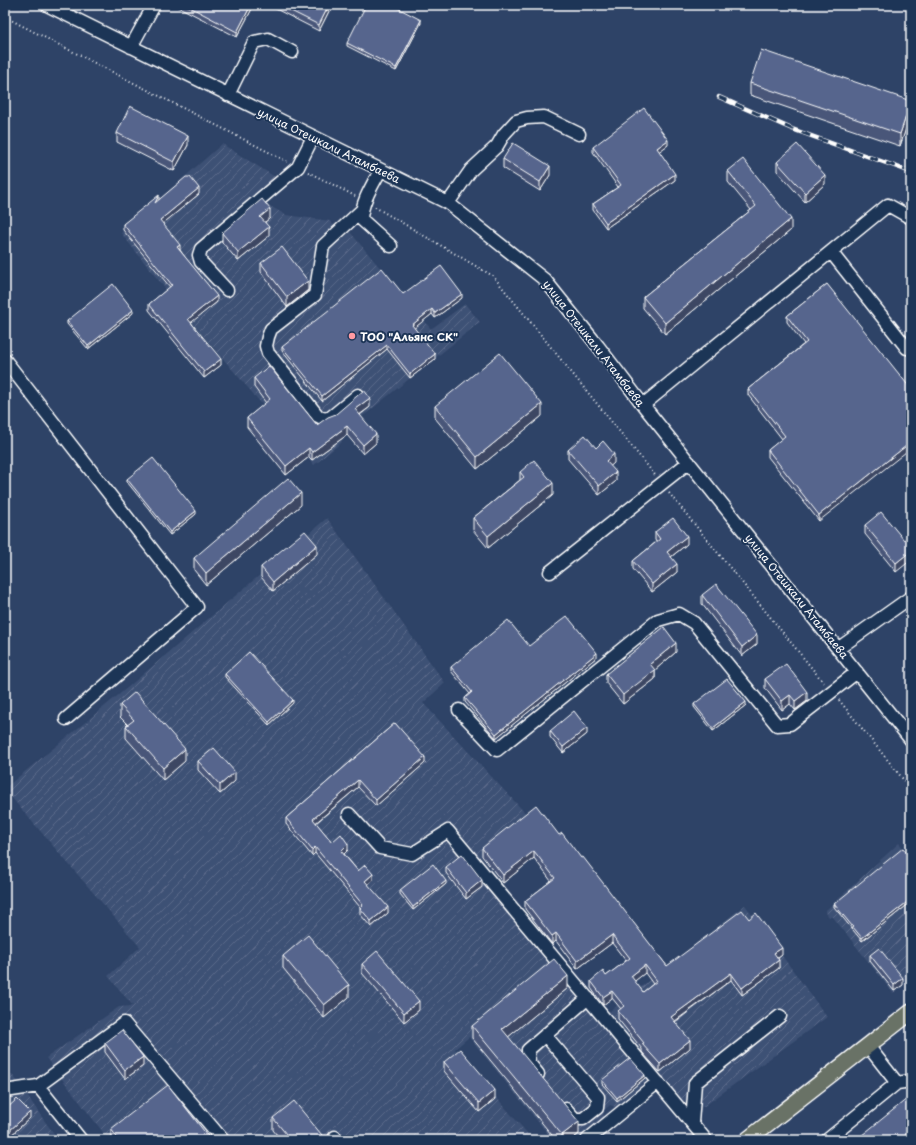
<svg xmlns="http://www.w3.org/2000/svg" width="916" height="1145" font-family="'Playpen Sans',sans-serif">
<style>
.industrial{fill:url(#industrial-furrows)}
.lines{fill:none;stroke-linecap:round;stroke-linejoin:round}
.minor-casing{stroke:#fff;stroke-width:15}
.major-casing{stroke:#fff;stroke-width:18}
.path{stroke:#fff;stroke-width:2;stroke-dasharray:1 3;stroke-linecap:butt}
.minor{stroke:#1d3557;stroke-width:12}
.major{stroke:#697266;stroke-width:15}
.rail-casing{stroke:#fff;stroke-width:4.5}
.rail{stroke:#1d3557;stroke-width:3;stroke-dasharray:9;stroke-linecap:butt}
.wall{fill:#4a5779;stroke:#fff;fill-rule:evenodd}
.shaded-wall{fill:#3c4763;stroke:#fff}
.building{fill:#56658d;stroke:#fff;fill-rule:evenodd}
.poi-dot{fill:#ff9aa2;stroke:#1d3557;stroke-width:1.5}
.labels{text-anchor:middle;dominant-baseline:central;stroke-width:4;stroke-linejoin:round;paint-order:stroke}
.street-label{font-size:11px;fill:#fff;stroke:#1d3557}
.poi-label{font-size:11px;font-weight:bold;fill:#fff;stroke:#1d3557;text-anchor:start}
</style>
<defs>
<pattern id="industrial-furrows" width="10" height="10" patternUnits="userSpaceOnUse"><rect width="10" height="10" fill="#3e5175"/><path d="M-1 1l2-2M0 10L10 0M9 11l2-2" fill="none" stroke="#5b6b8a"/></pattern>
</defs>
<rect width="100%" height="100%" fill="#2e4367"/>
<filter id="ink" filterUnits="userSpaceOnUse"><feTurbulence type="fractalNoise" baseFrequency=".025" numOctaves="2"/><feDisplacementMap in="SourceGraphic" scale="8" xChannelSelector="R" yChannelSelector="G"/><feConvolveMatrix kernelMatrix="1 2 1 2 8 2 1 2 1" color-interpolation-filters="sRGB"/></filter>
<g filter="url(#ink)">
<path class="industrial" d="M222,144l53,33 -17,15 10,13 18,10 44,6 14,17 6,-6 81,97 34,-25 15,18 -142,114 4,6 -28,23 -119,-139 -74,-93z
M327,518l118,165 -22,20 105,113 -57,48 83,105 95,109 -31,30 -8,-3 -7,6 1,7 -28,22h-23l-84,-103 -14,12 78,91h-424l-63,-82 73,-51 14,-1 -25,-30 32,-29 -135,-157v-2l122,-100z
M899,843l12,15v121l-18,14 -60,-76h-4l-4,-6z
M745,905l82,112 -124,90 -18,-4 -76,-91z
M5,1068l10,10 31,45 13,17h-54z"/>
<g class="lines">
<defs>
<path id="minor" d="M47,5l401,198 97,77 53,66 45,59 268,335
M131,47l23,-42
M228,95l26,-53 14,-3 24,13
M380,171c-8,15 -18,30 -19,48l30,27
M448,203l23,-33 26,-24 7,-12 12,-13 11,-3 17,-1 35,17
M831,252l76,96 4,1
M227,290l-26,-28 -2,-7 2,-6 97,-82 15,-30
M5,360l192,247 -131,112
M358,395l-27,22 -7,2 -6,-3 -50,-63 -2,-7 2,-9 3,-8 44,-34 8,-49 39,-36
M643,405l245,-200 23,13
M550,572l139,-110
M839,648l72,-51
M459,710l38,40 161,-130 21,-6 15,9 83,102 13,-1 67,-52
M349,814l31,34 32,6 36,-23 258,309
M545,1035l53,62 -1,11 -14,11h-8l-9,-10
M868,1046l29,37
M538,1074l-9,-11 -1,-13 60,-52
M5,1091l33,-5
M692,1123l3,-40 85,-67
M335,1137l2,3
M81,1140l-43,-54 86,-63 99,117
M587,1140l71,-58
M827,1140l70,-57 14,-2"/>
<path id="major" d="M747,1140l164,-128"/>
</defs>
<use href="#minor" class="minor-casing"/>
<use href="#major" class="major-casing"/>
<path class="path" d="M5,17l283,145
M308,172l47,24
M375,207l118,69 162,199
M669,493l155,190
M839,700l72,89"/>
<use href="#minor" class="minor"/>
<use href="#major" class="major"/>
<defs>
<path id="rail" d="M719,97l73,32 119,43"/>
</defs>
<use href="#rail" class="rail-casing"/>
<use href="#rail" class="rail"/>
</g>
<path class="wall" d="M175,5h79l-17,32z
M268,5h64l-13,26z
M421,23l-25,48 -49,-25v-3z
M750,83l161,18v13l-11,32 -150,-51z
M117,133l71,12 -14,26 -57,-29z
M668,145l-9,6 16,29 -69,48 -13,-18v-6l25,-17 -25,-35v-5z
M503,159l47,16 -10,16 -37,-23z
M777,162l48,22 -20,18 -28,-31z
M728,171l63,59 -126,104 -22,-26v-11l108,-87 -23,-28z
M199,194l-37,30 18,26 37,52 -26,20 30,43 -17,13 -55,-68v-6l21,-17 -47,-57v-6l36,-24z
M270,218l-5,4 4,14 -31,25 -16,-19v-9z
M261,263l47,27 -21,17 -26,-35z
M827,284l-8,237 -51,-64v-7l14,-11 -34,-44v-6l56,-45 -17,-22v-6z
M403,294l59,4 -27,20 -3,-4 -18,14 21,31 -25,19 -23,-29 -65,52 -40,-50v-4z
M133,313l-45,36 -21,-25v-3z
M254,378l63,47 53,-18 -10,8 16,28 -13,11 -16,-19 -35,25 -3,-3 -23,18 -39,-48v-9l19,-15 -12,-16z
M435,406l107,10 -65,53 -42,-51z
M596,448l18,15 -4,3 6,15 -17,14 -31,-36v-9z
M520,472l33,23 -65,53 -15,-18v-12l47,-38z
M127,479l69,35 -26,21 -43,-53z
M301,505l-95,80 -12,-15v-12z
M865,525l39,15 -8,32 -31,-38z
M655,532l32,12 -16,13 6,15 -25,20 -19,-23v-8l23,-19 -1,-2z
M317,554l-44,37 -12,-14v-10z
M702,595l55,49 -15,12 -40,-52z
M529,646l68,11 -101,81 -31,-36v-4l5,-4 -19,-23v-4z
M676,652l-21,18v9l-32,25 -17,-21v-9z
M225,674l68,29 -24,22 -44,-48z
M765,679l42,22 -12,9 -5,-6 -8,6 -17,-22z
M694,704l52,1 -33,26 -19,-24z
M120,705l65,56 -22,19 -37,-42v-12l2,-1 -8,-8z
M395,723l30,40 -49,43 -18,-19 -42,36 16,19 16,8 -4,4 14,17 15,9 -5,5 20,28 -17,14 -11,-13v-7l-45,-54 -3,3 -26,-32v-6z
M550,731l37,3 -24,19 -13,-16z
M198,761l37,20 -15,13 -22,-24z
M559,835l22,23 86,108 82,-47 33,36 -4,3 1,10 -37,27 -11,-15 -56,42 15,26 -30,24 -18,-20v-3l-24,-30v-8l3,-2 -9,-11 -9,7 -12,-17v-7l15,-5 20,-15 -14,-18 -35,26 -21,-28 -4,3 -27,-35v-8l26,-20 -17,-23 -31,25 -21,-27v-8zM645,973l8,11 -10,8 -9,-11z
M911,858v44l-49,39 -28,-34v-3z
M446,867l36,20 -16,12 -20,-26z
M446,884l-33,26 -13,-16v-4z
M870,955l33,30 -9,6 -24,-30z
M283,956l66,41 -25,21 -41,-50z
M362,964l57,46 -15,12 -42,-49z
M568,988l-60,49 71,97 -8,6h-15l-84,-102v-12z
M105,1043l38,23 -18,13 -20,-27z
M444,1062l51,37 -16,13 -35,-41z
M645,1078l-28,23 -15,-17v-4z
M5,1110l25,8 -21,19 -4,-5z
M273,1118l53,22h-45l-8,-10z
M111,1129l100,11h-96l-4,-5z"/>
<path class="shaded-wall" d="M251,5h3l-17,32v-5z
M329,5h3l-13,26v-6z
M421,20v3l-25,48v-3z
M911,102v12l-11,32v-12z
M188,136v9l-14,26v-9z
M668,140v5l-11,8v-5z
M550,166v9l-10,16v-9z
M675,174v6l-69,48v-5z
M825,175v9l-20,18v-9z
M199,188v6l-39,32v-6z
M159,195v6l-4,2z
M270,209v9l-10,8v-9z
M791,219v11l-126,104v-11z
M269,227v9l-31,25v-9z
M180,245v5l-3,-3z
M308,281v9l-21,17v-10z
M462,294v4l-27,20v-5z
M217,296v6l-29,23v-6z
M432,309v5l-20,16v-5z
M133,310v3l-45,36v-3z
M387,345v4l-65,52v-5z
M435,354v5l-25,19v-4z
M221,359v6l-17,13v-6z
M370,398v9l-15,11v-9z
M542,404v12l-65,53v-12z
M347,426v9l-35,25v-8z
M376,434v9l-13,11v-9z
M911,442v6l-92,73v-6z
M309,448v9l-23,18v-9z
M614,454v9l-8,7v-9z
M616,472v9l-17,14v-9z
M553,483v12l-65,53v-12z
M301,493v12l-95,80v-12z
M196,511v3l-26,21v-3z
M687,536v8l-20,16v-8z
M317,545v9l-44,37v-9z
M911,551v9l-15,12v-9z
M677,564v8l-25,20v-8z
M757,635v9l-15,12v-9z
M676,643v9l-21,18v9l-32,25v-9l27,-31z
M597,653v4l-101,81v-4z
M807,692v9l-12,9v-9z
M790,695v9l-8,6v-9z
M293,700v3l-24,22v-3z
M746,702v3l-33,26v-3z
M587,728v6l-24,19v-6z
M185,749v12l-22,19v-12z
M425,757v6l-49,43v-6z
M235,772v9l-15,13v-9z
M358,780v7l-45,38v-6z
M348,844v6l-7,7v-6z
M315,847v6l-3,3v-6z
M534,851v7l-31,25v-8z
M373,874v6l-8,7v-6z
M482,880v7l-16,12v-6z
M446,881v3l-33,26v-3z
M911,899v3l-49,39v-3z
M388,907v6l-17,14v-6z
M556,933v8l-4,3v-8z
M612,935v8l-35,26v-8z
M782,948v7l-8,6v-8z
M779,960v8l-37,27v-7z
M645,965v8l-14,11v-8z
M731,973v7l-60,44v-7z
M568,976v12l-66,54v-13z
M903,978v7l-9,6v-6z
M349,985v12l-25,21v-13z
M612,991v7l-9,7v-8z
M419,1001v9l-15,12v-9z
M690,1040v8l-30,24v-8z
M143,1057v9l-18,13v-9z
M645,1075v3l-28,23v-3z
M495,1090v9l-16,13v-9z
M30,1112v6l-21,19v-6z
M579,1122v12l-8,6h-9v-5z"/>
<path class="building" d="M186,5h65l-14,27z
M279,5h50l-10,20z
M366,5h26l29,15 -25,48 -49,-25z
M761,50l150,51 -11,33 -150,-51z
M130,106l58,30 -14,26 -57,-29z
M644,108l24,32 -11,8 18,26 -69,49 -13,-19 28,-19 -28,-38z
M513,143l37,23 -10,16 -37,-23z
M797,144l28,31 -20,18 -28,-31z
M743,159l48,60 -126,104 -22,-26 113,-91 -28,-35z
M186,177h4l9,11 -39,32 20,25 -3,2 40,49 -29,23 33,40 -17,13 -55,-68 23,-19 -49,-61 36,-29 -4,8z
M262,199l8,10 -10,8 9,10 -31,25 -16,-19z
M282,247l26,34 -21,16 -26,-34z
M441,266l21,28 -27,19 -3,-4 -20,16 23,29 -25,20 -23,-29 -65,51 -40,-49 100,-79 21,26z
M113,284l20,26 -45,36 -21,-25z
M827,284l84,105v53l-92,73 -51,-65 17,-14 -37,-47 59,-47 -20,-26z
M500,353l42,51 -65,53 -42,-51z
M269,366l48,59 11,-8 8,-3 28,-24 6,8 -15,11 21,25 -13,11 -16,-19 -35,26 -3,-4 -23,18 -39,-48 23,-19 -16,-21z
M585,435l11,13 7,-7 11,13 -8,7 10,11 -17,14 -31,-36z
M153,458l43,53 -26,21 -43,-53z
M534,460l19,23 -65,53 -15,-18 51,-41 -4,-5z
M288,478l13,15 -95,80 -12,-15z
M881,512l23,28 5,-4 2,3v12l-15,12 -31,-38z
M673,518l14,18 -20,16 10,12 -25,20 -19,-23 27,-22 -5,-7z
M305,531l12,14 -44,37 -12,-15z
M716,584l41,51 -15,12 -40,-52z
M567,616l30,37 -101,81 -31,-36 7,-6 -21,-25 57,-47 21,26z
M664,627l12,16 -26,21 5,6 -32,25 -17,-21z
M249,652l44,48 -24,22 -44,-48z
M786,664l21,28 -12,9 -5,-6 -8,6 -17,-22z
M727,679l19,23 -33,26 -19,-24z
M135,692l50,57 -22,19 -37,-42 8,-6 -14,-15z
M574,711l13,17 -24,19 -13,-16z
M395,723l30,34 -49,43 -18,-20 -45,39 19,23 9,-8 7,10 -7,7 17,20 7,-6 8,9 -8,7 23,26 -17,14 -11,-13 3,-3 -48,-58 -3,3 -26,-32z
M214,748l21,24 -15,13 -22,-24z
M536,805l23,30 3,-2 19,25 2,-1 84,109 75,-56 7,9 7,-6 26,35 -8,5 5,7 -37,28 -11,-15 -60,44 19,23 -30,24 -18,-20 2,-1 -26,-32 6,-5 -12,-15 -9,6 -12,-16 12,-10 3,5 24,-18 -18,-23 -35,26 -21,-28 -4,3 -27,-35 30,-23 -21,-27 -31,24 -21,-27zM645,965l12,16 -14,11 -12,-16z
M903,848l8,10v41l-49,39 -28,-34z
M462,854l20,26 -16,13 -20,-26z
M433,864l13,17 -33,26 -13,-17z
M308,935l41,50 -25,20 -41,-49z
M879,948l24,30 -9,7 -24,-30z
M377,951l42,50 -15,12 -42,-49z
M554,959l14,17 -66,53 77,93 -17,13 -90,-109z
M122,1030l21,27 -18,13 -20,-27z
M460,1049l35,41 -16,13 -35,-41z
M630,1058l15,17 -28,23 -15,-18z
M168,1085l43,55h-92l-8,-11z
M908,1098l3,4v38h-55z
M17,1099l13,13 -21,19 -4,-5v-16z
M294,1101l32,39h-35l-18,-22z"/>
</g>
<circle class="poi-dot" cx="352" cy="336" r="4"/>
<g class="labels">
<g class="street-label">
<text transform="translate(329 145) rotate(26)">улица Отешкали Атамбаева</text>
<text transform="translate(594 343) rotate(52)">улица Отешкали Атамбаева</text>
<text transform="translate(797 596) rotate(51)">улица Отешкали Атамбаева</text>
</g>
<g class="poi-label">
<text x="360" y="336">ТОО "Альянс СК"</text>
</g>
</g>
<rect width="916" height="1145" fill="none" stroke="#1d3557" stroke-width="20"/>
<rect x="10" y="10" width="896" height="1125" fill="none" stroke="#fff" stroke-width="1.5" filter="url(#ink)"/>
</svg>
